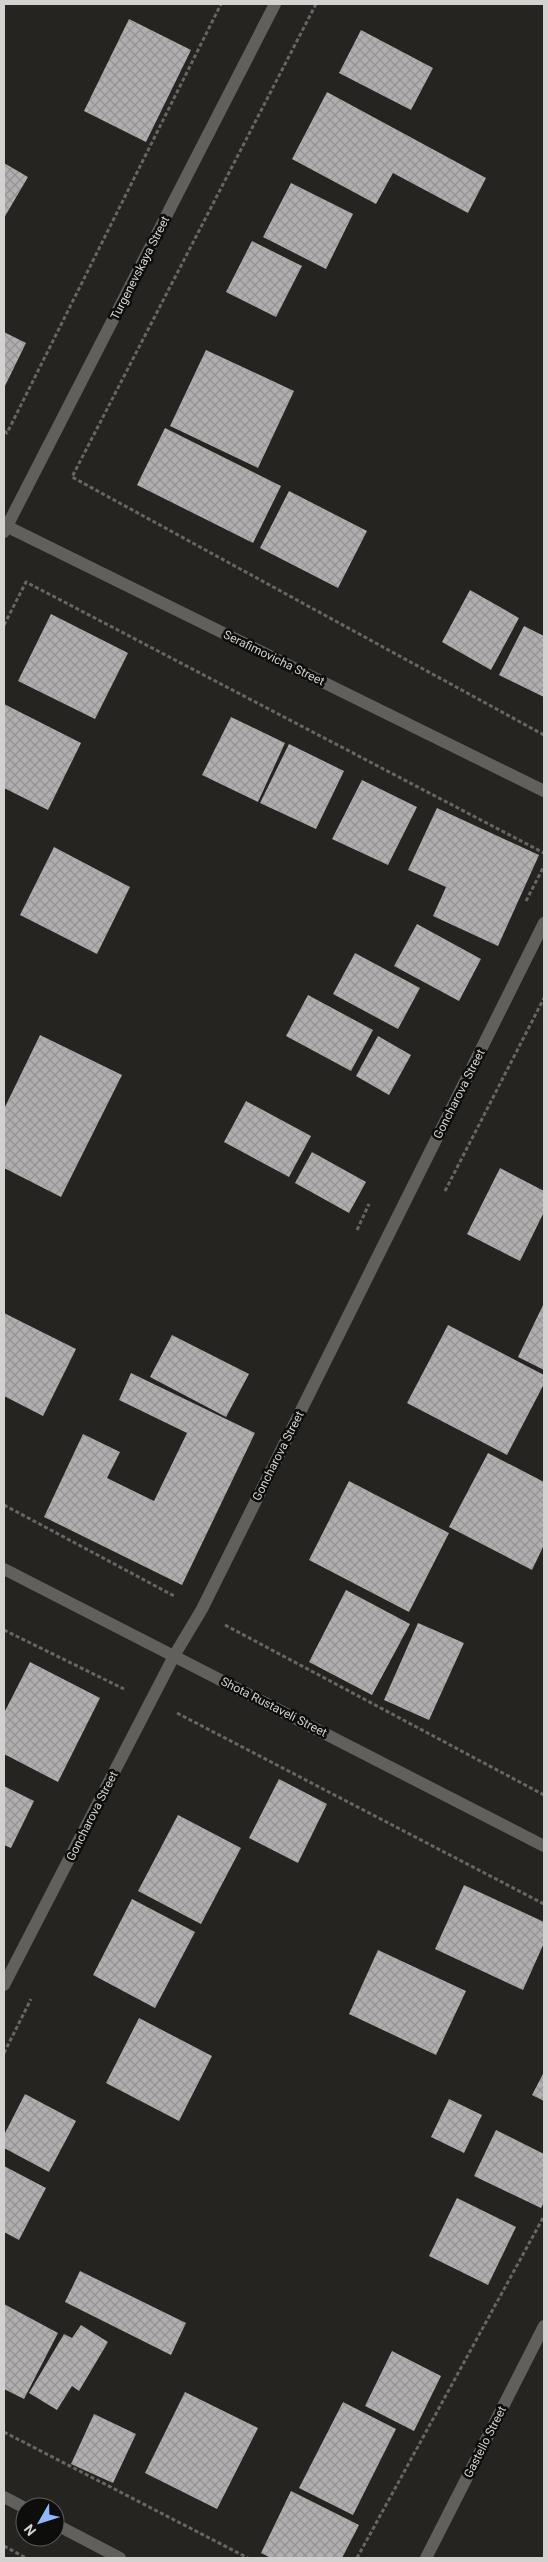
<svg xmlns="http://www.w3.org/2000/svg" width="548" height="2562" font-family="Roboto,sans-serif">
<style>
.building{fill:url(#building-cross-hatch)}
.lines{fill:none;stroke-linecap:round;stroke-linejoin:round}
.path{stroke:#676663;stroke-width:3;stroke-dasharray:4 2.5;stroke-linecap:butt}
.minor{stroke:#61605d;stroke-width:12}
.secondary{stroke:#61605d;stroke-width:12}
.labels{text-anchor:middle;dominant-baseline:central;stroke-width:5;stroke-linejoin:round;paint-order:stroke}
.street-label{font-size:12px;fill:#d3d2d1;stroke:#0d0d0c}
</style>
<defs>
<pattern id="building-cross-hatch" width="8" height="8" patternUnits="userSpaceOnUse" patternTransform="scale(1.25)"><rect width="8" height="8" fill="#b1aeaf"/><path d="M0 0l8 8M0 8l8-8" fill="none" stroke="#949293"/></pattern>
</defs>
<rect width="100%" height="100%" fill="#252421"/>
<path class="building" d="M129,19l62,31 -45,92 -62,-31z
M361,30l72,38 -22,42 -72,-37z
M327,92l159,86 -18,35 -75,-40 -17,31 -84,-45z
M4,163l24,14 -24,41z
M291,183l62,31 -27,55 -63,-32z
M252,241l50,25 -26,51 -50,-25z
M4,332l22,11 -22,45z
M206,350l88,41 -36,77 -88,-42z
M165,428l116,58 -28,57 -116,-58z
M289,491l78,40 -29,57 -78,-40z
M470,590l49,28 -28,52 -49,-28z
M51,614l77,39 -33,66 -77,-38z
M524,626l20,10v61l-45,-22z
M4,704l77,39 -33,67 -44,-22z
M231,717l54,26 -27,59 -56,-27z
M289,744l55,27 -28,58 -56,-26z
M362,780l55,27 -29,58 -56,-26z
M437,808l102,47 -41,91 -65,-30 13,-29 -38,-17z
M54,847l76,40 -33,67 -77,-39z
M417,924l64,35 -22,42 -65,-35z
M355,953l65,35 -22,41 -65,-35z
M308,995l65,35 -22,41 -65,-35z
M40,1035l82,40 -61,122 -57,-29v-59z
M378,1036l33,19 -22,40 -33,-19z
M246,1101l65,35 -22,41 -65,-35z
M312,1152l54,30 -17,31 -54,-30z
M500,1168l44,23v21l-24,49 -53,-27z
M544,1303v67l-26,-13z
M4,1313l72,36 -33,67 -39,-20z
M448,1325l96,50v9l-37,71 -100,-52z
M172,1335l77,39 -23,43 -76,-40z
M131,1373l124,60 -73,152 -138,-68 39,-83 37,18 -13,26 47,23 33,-68 -68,-33z
M488,1453l56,29v63l-12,25 -83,-43z
M349,1481l100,52 -40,79 -100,-52z
M346,1590l64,34 -38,71 -63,-33z
M418,1623l46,20 -35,77 -45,-20z
M30,1662l70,36 -42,84 -54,-28v-41z
M279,1779l48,25 -29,59 -49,-25z
M4,1786l30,15 -23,47 -7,-3z
M178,1815l63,33 -40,76 -63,-33z
M464,1885l80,37v21l-21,47 -88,-41z
M132,1899l63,33 -40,76 -62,-33z
M378,1950l88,41 -30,64 -87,-41z
M139,2018l73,38 -33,65 -73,-38z
M544,2072v29l-12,-6z
M25,2094l51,27 -27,51 -45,-24v-13z
M449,2099l33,16 -18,38 -33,-16z
M496,2130l48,24v48l-3,6 -67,-32z
M4,2166l42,22 -27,52 -15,-8z
M457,2198l59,29 -28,58 -59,-29z
M80,2271l106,52 -15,32 -106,-53z
M4,2304l54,29 -34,66 -20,-10z
M81,2325l27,17 -29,49 -7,-5 -15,24 -28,-17 35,-59 8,4z
M392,2351l49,25 -27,55 -49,-25z
M185,2392l73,36 -41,81 -72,-36z
M343,2402l53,27 -43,86 -54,-27z
M94,2414l42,20 -23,49 -42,-19z
M291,2491l68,34 -17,33h-71l-10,-5z"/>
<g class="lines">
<path class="path" d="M316,4l-244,473 472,258
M4,431l3,2 214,-429
M4,625l22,-43 518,271
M526,901l18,-35
M445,1191l99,-193
M357,1230l12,-26
M4,1505l172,92
M225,1625l319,170
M4,1630l120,59
M177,1713l367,191
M4,2053l27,-54
M4,2432l244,126
M4,2546l22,12
M357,2558l187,-342"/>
<path class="minor" d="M4,525l540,266
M4,532l271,-528
M4,1569l540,277
M4,1985l170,-329 28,-47 342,-686
M426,2558l118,-232"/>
<path class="secondary" d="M4,2497l21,11
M55,2524l65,34"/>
</g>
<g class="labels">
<g class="street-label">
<text transform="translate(140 268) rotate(-63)">Turgenevskaya Street</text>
<text transform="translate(274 658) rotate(26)">Serafimovicha Street</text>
<text transform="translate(459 1094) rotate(-63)">Goncharova Street</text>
<text transform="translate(278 1456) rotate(-63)">Goncharova Street</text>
<text transform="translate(274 1707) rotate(27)">Shota Rustaveli Street</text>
<text transform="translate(92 1816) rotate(-63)">Goncharova Street</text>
<text transform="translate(485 2442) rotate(-63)">Gastello Street</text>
</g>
</g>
<rect width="548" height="2562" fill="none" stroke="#d3d2d1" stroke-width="10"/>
<g transform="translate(40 2522) rotate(231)"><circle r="24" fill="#0d0d0c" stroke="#5c5c5b"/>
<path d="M0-4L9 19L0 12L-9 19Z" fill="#91b8fd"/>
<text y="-8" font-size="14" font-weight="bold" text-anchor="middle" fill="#d3d2d1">N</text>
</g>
</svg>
